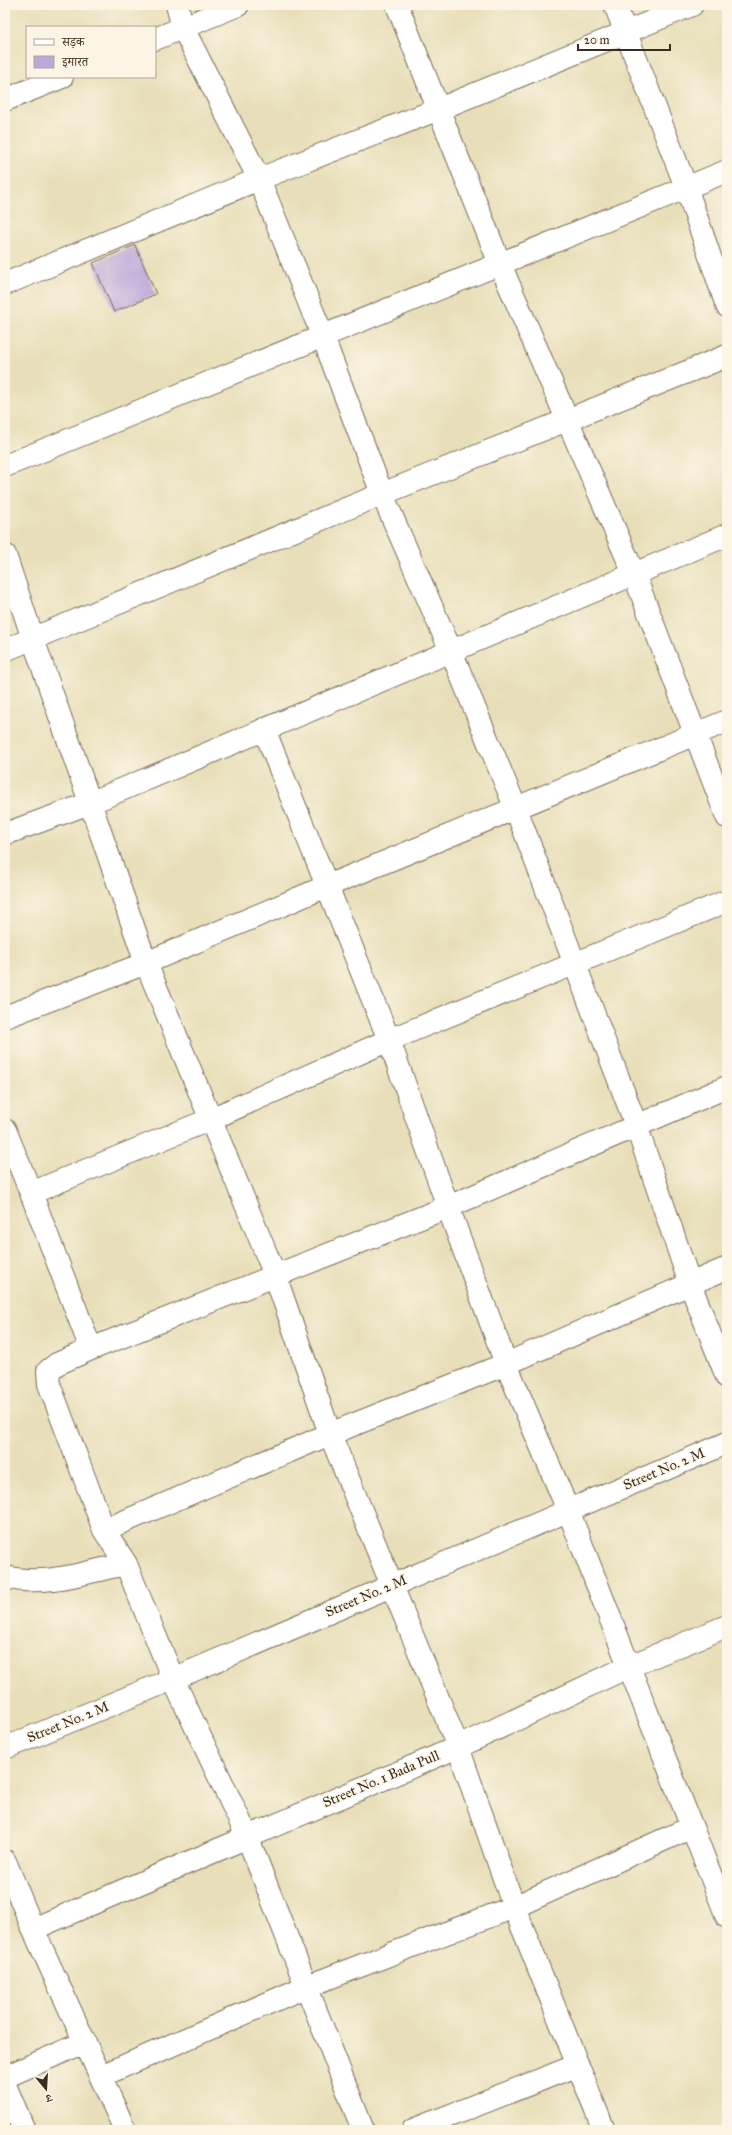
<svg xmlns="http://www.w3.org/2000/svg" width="732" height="2135" font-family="'IM FELL Great Primer','Noto Serif Devanagari',serif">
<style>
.building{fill:#bca9d9}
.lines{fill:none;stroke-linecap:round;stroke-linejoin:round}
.minor-casing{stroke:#786955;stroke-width:24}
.minor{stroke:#fff;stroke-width:22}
.labels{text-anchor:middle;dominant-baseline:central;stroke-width:3;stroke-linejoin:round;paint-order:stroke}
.street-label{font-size:14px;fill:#3b2a1e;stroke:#fcf5e5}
</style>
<rect width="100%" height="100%" fill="#fcf5e5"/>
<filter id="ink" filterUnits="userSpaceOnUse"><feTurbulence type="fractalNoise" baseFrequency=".025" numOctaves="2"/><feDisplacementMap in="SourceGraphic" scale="8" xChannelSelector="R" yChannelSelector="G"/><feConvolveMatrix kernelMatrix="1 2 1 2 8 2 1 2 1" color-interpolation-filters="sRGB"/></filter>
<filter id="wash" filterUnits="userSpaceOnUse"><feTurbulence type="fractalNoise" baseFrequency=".012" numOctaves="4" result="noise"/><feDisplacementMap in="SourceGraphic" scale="16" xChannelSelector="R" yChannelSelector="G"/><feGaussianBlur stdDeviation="0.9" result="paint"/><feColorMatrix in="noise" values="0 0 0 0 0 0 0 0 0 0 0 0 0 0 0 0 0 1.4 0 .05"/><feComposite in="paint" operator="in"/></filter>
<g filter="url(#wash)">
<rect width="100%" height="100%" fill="#e8dfba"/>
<g id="blocks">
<path class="building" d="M135,245l21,49 -42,18 -21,-49z"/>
</g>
</g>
<g filter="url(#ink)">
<use href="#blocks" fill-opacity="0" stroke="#786955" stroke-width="1"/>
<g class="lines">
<defs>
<path id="minor" d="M177,5l6,23 76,151 64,158 59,157 69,157 65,158 120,316 54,159 37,93
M397,5l103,259 134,310 93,243
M615,5l71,182 41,119
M155,39l83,-34
M5,100l57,-23
M5,284l254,-105 180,-70 253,-104
M5,466l722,-295
M5,555l28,84 113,324 129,312 55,159 128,313 56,160 90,223
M5,650l377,-156 345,-138
M264,729l125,311 59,167 58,157 62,146 159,407
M5,834l85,-31 637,-268
M5,1017l141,-54 181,-77 400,-165
M5,1130l26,63 60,156 -34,15 -9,7 1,13 55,146 22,34 47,115 74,157 116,294
M31,1193l180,-74 178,-79 338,-139
M91,1349l357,-142 279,-120
M104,1530l226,-96 176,-70 221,-96
M5,1577c40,10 81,-5 121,-13
M5,1748l168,-69 554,-236
M5,1861l28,68 92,201
M33,1929l425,-182 172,-81 97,-40
M101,2076l204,-89 209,-80 178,-80
M5,2077l80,-35
M5,2085l19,45
M413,2130l165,-65"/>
</defs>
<use href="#minor" class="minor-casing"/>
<use href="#minor" class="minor"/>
</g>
</g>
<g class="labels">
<g class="street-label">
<text transform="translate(664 1469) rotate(-23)">Street No. 2 M</text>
<text transform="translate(366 1596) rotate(-23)">Street No. 2 M</text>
<text transform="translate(68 1722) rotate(-22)">Street No. 2 M</text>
<text transform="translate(381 1779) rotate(-23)">Street No. 1 Bada Pull</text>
</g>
</g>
<rect width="732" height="2135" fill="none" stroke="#fcf5e5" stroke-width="20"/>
<rect x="26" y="26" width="130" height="52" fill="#fcf5e5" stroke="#afa495"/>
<rect x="34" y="39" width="20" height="6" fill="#ffffff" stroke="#afa495"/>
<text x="62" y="46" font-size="12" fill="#3b2a1e">सड़क</text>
<rect x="34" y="56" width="20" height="12" fill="#bca9d9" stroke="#afa495"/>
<text x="62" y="66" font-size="12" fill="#3b2a1e">इमारत</text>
<g transform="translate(46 2089) rotate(162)" stroke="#fcf5e5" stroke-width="3" paint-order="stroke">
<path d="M0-3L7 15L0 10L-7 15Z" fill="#3b2a1e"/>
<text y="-6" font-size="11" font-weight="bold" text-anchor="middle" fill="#3b2a1e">उ</text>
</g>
<path d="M578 44v6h92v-6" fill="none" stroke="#3b2a1e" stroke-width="2"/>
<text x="584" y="44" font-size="12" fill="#3b2a1e" stroke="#fcf5e5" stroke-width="3" paint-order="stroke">20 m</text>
</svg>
